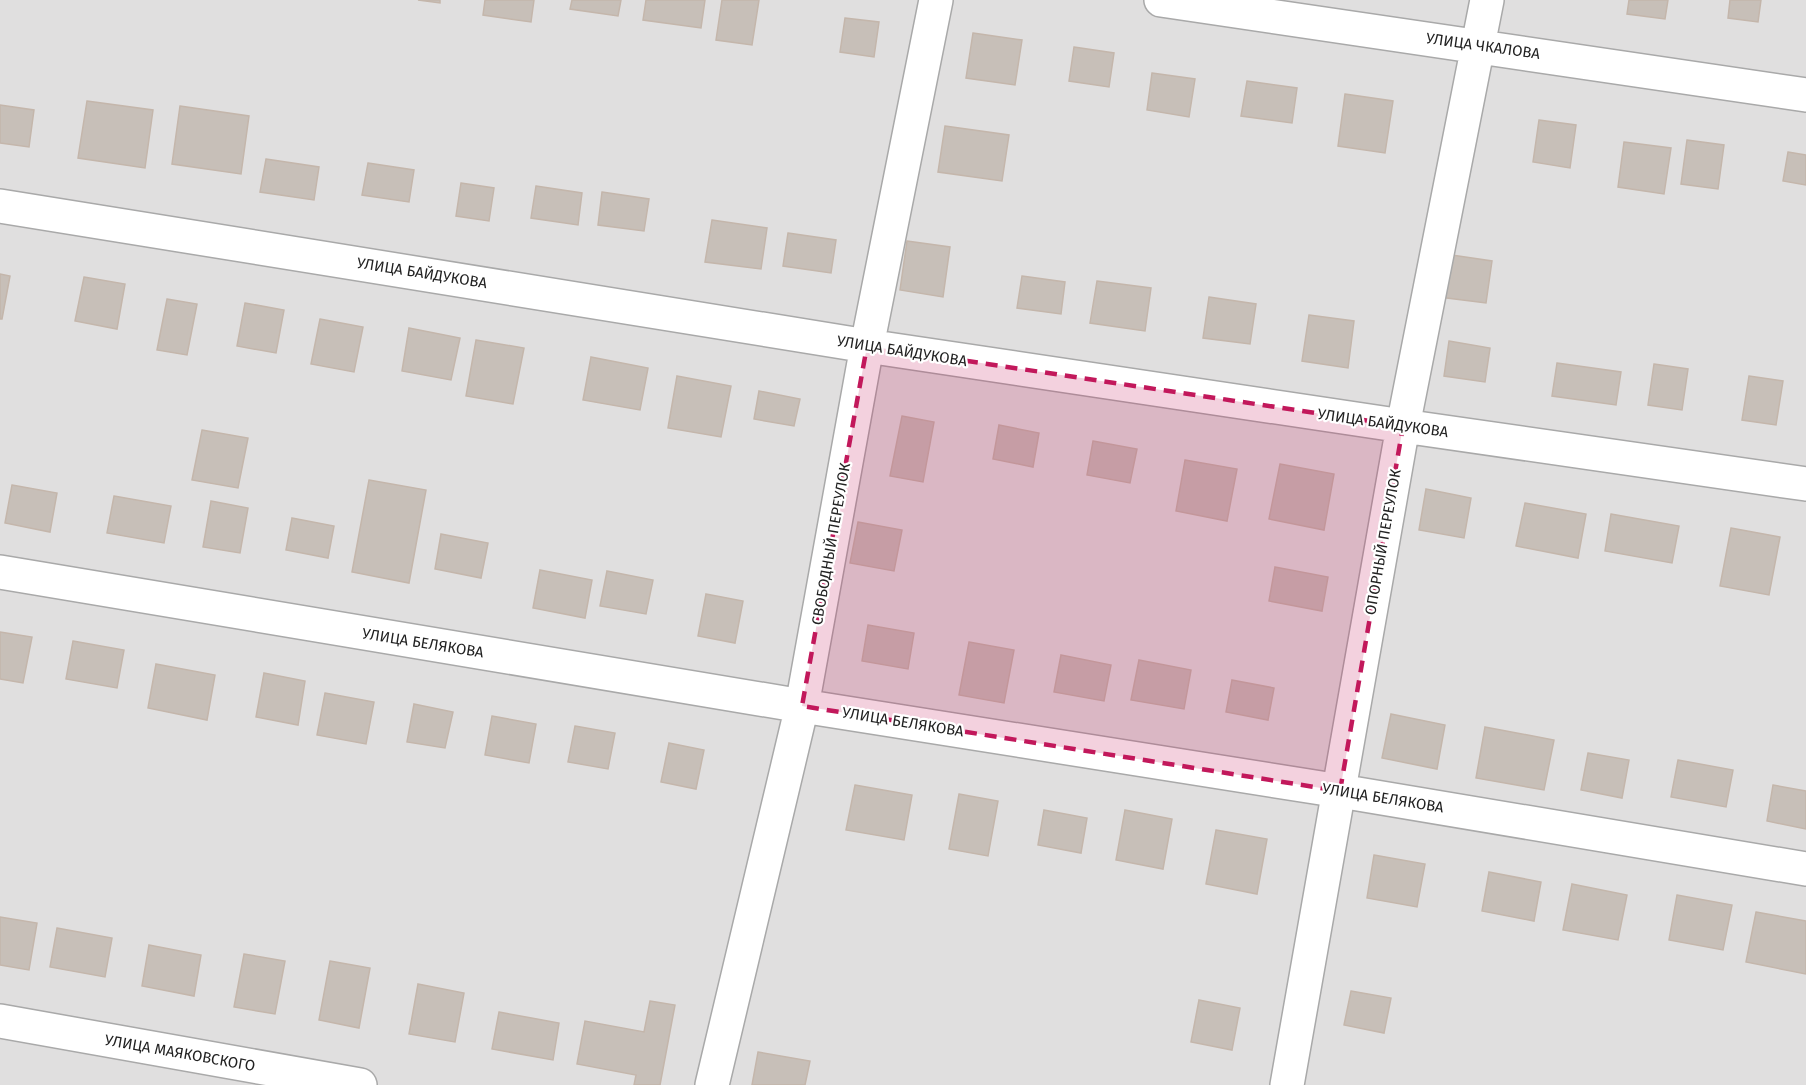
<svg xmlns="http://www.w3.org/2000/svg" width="1806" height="1085" font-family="'Fira Sans',sans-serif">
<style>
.residential{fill:#e0dfdf}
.building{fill:#c7bfb8;stroke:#c4b6ab;stroke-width:1.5}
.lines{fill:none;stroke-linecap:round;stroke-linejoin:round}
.minor-casing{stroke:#a9a9a9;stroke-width:36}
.minor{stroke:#fff;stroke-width:33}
.marked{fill:#c2185b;fill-opacity:0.2;stroke:#c2185b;stroke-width:4.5;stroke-dasharray:12 8;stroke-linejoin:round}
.labels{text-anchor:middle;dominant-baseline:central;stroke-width:4.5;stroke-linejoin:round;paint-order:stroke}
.street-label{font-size:15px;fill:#222;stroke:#fff}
</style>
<rect width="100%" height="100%" fill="#f2efe9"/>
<path class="residential" d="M0,0h1806v1085h-1806z"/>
<path class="building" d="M418,0h22v3z
M485,0h49l-3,22 -48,-7z
M572,0h49l-3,16 -48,-7z
M646,0h59l-4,28 -58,-8z
M722,0h37l-7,45 -36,-5z
M1629,0h39l-3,19 -38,-5z
M1730,0h31l-3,22 -30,-4z
M845,18l34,4 -5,35 -34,-5z
M973,33l49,7 -7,45 -49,-7z
M1074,47l40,6 -5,34 -40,-6z
M1152,73l43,6 -6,38 -42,-7z
M1247,81l50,7 -5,35 -51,-7z
M1345,94l48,7 -8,52 -47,-7z
M87,101l66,9 -8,58 -67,-10z
M0,105l34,5 -5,37 -29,-4z
M180,106l69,10 -8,58 -69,-10z
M1539,120l37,5 -6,43 -37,-6z
M945,126l64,9 -7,46 -64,-9z
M1687,140l37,5 -6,44 -37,-5z
M1624,142l47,6 -7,46 -46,-7z
M1788,152l18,3v30l-23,-4z
M266,159l53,8 -5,33 -54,-8z
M368,163l46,7 -5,32 -47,-7z
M461,183l33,5 -5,33 -33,-5z
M536,186l46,7 -4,32 -47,-7z
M602,192l47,7 -5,32 -46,-6z
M712,220l55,8 -6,41 -56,-7z
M788,233l48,7 -5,33 -48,-7z
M907,241l43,6 -7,50 -43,-7z
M1445,254l47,7 -6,42 -47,-6z
M0,274l10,2 -8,43h-2z
M1022,276l43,6 -4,32 -44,-6z
M84,277l41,7 -8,45 -42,-8z
M1097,281l54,7 -6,43 -55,-8z
M1209,297l47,7 -6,40 -47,-6z
M167,299l30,5 -10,51 -30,-5z
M245,303l39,7 -8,43 -39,-7z
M1309,315l45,6 -6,47 -46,-7z
M320,319l43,8 -9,45 -43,-8z
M409,328l51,10 -9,42 -49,-9z
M476,340l48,8 -11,56 -47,-8z
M1449,341l41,7 -5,34 -41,-6z
M591,357l57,11 -8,42 -57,-10z
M1557,363l64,9 -5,33 -64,-9z
M1654,364l34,5 -6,41 -34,-5z
M677,376l54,10 -10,51 -53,-9z
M1749,376l34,5 -7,44 -34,-5z
M759,391l41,8 -6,27 -40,-7z
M902,416l32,6 -11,60 -33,-6z
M999,425l40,8 -6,34 -40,-8z
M202,430l46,8 -10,50 -46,-8z
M1093,441l44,8 -7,34 -43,-8z
M1185,460l52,9 -10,52 -51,-10z
M1280,464l54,10 -10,56 -55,-11z
M369,480l57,10 -17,93 -57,-11z
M12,485l45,8 -7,39 -45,-9z
M1426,489l45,9 -7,40 -45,-8z
M114,496l57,10 -7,37 -57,-10z
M211,501l37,7 -8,45 -37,-6z
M1525,503l61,11 -8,44 -62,-12z
M1611,514l68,12 -7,37 -67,-12z
M292,518l42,8 -6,32 -42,-8z
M858,522l44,8 -8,41 -44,-8z
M1731,528l49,9 -11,58 -49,-9z
M441,534l47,9 -7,35 -46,-9z
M1275,567l53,10 -6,34 -53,-10z
M540,570l52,10 -7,38 -52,-10z
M607,571l46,9 -7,34 -46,-8z
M706,594l37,7 -8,42 -37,-7z
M868,625l46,8 -6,36 -46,-8z
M0,632l32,5 -9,46 -23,-4z
M73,641l51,9 -7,38 -51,-9z
M969,642l45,8 -10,53 -45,-8z
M1061,655l50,10 -7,36 -50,-9z
M1139,660l52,10 -7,39 -53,-9z
M156,664l59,11 -8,45 -59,-12z
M264,673l41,8 -7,44 -42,-8z
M1232,680l42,8 -6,32 -42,-8z
M325,693l49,9 -8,42 -49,-9z
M414,704l39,8 -8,36 -38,-6z
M1391,714l54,11 -8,44 -55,-11z
M492,716l44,8 -7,39 -44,-8z
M575,726l40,7 -7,36 -40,-7z
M1485,727l69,13 -10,50 -68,-12z
M669,743l35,7 -8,39 -35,-7z
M1588,753l41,7 -7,38 -41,-8z
M1678,760l55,10 -7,37 -55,-10z
M855,785l57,10 -8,45 -58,-10z
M1773,785l33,6v38l-39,-8z
M959,794l39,7 -10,55 -39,-7z
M1044,810l43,8 -6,35 -43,-8z
M1125,810l47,9 -9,50 -47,-9z
M1216,830l51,9 -10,55 -51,-10z
M1374,855l51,9 -8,43 -50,-9z
M1489,872l52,10 -7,39 -52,-10z
M1572,884l55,11 -9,45 -55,-10z
M1677,895l55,10 -9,45 -54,-10z
M1756,912l50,9v53l-60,-12z
M0,917l37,6 -8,47 -29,-5z
M57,928l55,10 -7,39 -55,-10z
M149,945l52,10 -7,41 -52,-10z
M244,954l41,7 -10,53 -41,-7z
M330,961l40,7 -11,60 -40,-8z
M418,984l46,9 -9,49 -46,-8z
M1351,991l40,7 -7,35 -40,-8z
M1199,1000l41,8 -8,42 -41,-8z
M650,1001l25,4 -15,80h-26l2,-10 -59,-11 8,-43 59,11z
M499,1012l60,11 -6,37 -61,-11z
M758,1052l52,9 -5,24h-53z"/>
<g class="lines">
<defs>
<path id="minor" d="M1161,0l645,95
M0,206l867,140 536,80 403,58
M0,572l802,134 538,85 466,78
M0,1021l360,64
M712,1085l90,-379 65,-360 69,-346
M1287,1085l116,-659 84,-426"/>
</defs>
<use href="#minor" class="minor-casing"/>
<use href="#minor" class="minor"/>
</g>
<path class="marked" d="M867,346l536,80 -63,365 -538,-85z"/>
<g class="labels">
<g class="street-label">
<text transform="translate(1483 46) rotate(8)">УЛИЦА ЧКАЛОВА</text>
<text transform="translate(422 273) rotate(9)">УЛИЦА БАЙДУКОВА</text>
<text transform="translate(902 351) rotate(9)">УЛИЦА БАЙДУКОВА</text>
<text transform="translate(1383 423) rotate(8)">УЛИЦА БАЙДУКОВА</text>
<text transform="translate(1383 542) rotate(-80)">ОПОРНЫЙ ПЕРЕУЛОК</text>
<text transform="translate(831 544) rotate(-80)">СВОБОДНЫЙ ПЕРЕУЛОК</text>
<text transform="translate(423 643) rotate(9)">УЛИЦА БЕЛЯКОВА</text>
<text transform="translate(903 722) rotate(9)">УЛИЦА БЕЛЯКОВА</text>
<text transform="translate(1383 798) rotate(9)">УЛИЦА БЕЛЯКОВА</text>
<text transform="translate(180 1053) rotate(10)">УЛИЦА МАЯКОВСКОГО</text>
</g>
</g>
</svg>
